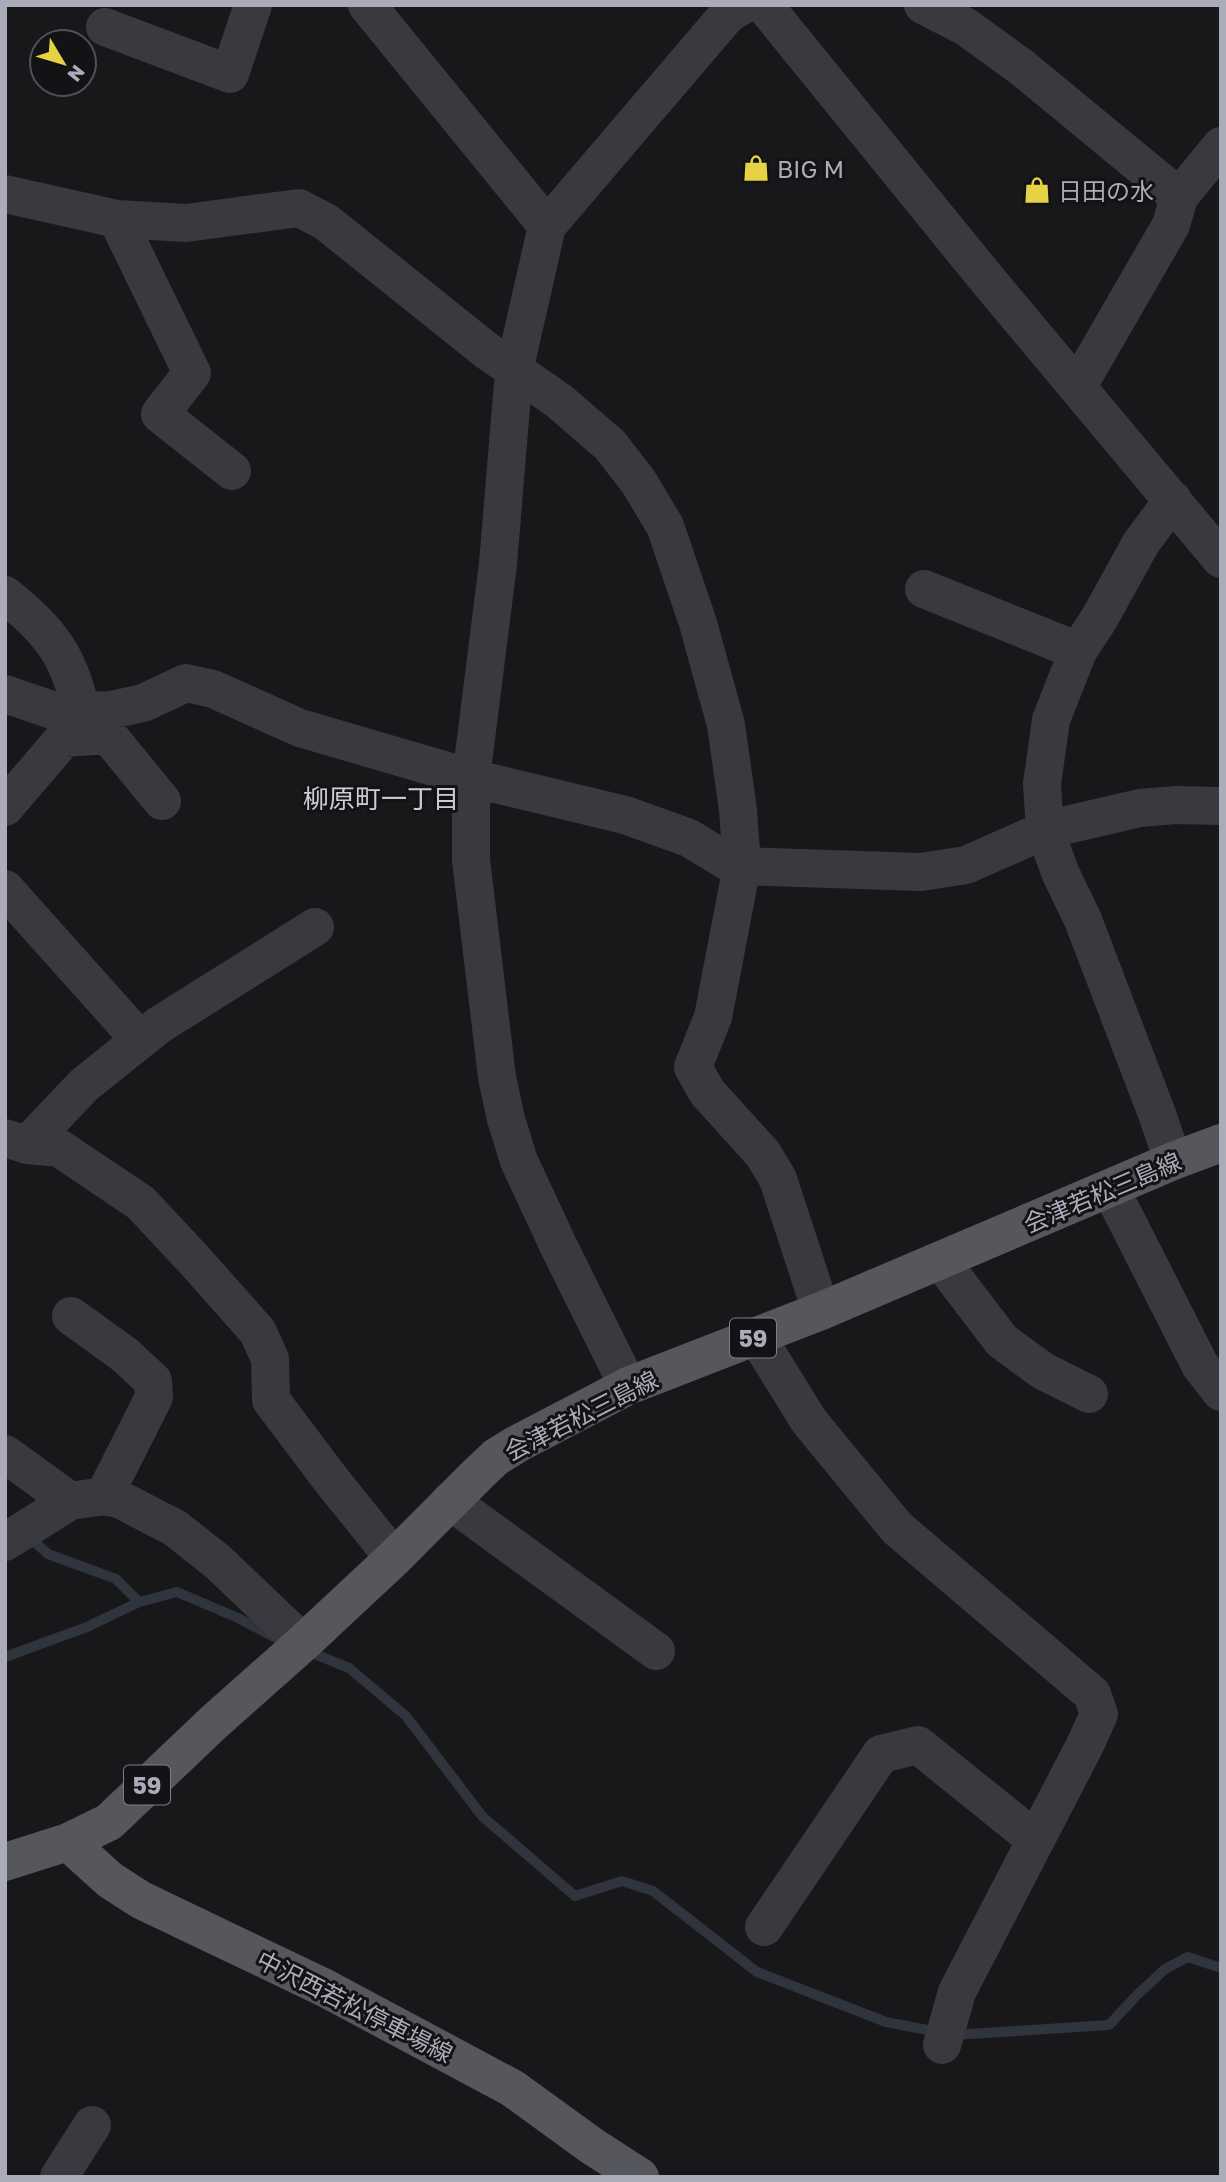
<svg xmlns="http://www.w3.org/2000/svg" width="1226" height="2182" font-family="'Golos Text','Noto Sans JP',sans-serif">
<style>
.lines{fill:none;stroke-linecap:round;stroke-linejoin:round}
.stream{stroke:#2f343d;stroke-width:10}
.minor{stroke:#3a393f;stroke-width:38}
.major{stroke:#56565d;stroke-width:38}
.labels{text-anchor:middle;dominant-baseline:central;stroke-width:6;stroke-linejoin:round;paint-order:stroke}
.shield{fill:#131315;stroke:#7d7e88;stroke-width:2}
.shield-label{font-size:23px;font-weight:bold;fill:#abacb9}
.poi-label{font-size:24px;fill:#abacb9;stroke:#131315;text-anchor:start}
.street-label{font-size:24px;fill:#abacb9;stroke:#131315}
.neighbourhood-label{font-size:26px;fill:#ccccd5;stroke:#131315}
</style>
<rect width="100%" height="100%" fill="#18181a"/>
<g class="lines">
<path class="stream" d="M28,1536l20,18 68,25 23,23 38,-10 61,26 36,19
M305,1650l44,18 57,48 76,100 93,80 47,-15 31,10 104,81 129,50 52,10
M5,1657l82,-30 52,-25
M954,2035l155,-10 28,-30 28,-26 23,-12 33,11"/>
<path class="minor" d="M367,5l180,221
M764,5l222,273 235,281
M923,5l43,22 54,39 159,131
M105,27l125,47 23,-69
M5,194l112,25 69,4 113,-15 27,14 161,129 72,50 51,44 28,36 27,45 33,97 28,102 12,85 4,56 -29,151 -20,50 14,25 56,62 15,25 43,132
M117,219l75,154 -32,41 72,57
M1078,386l93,-161 8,-28 42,-51
M924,589l154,62
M5,595c17,14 34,28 47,46 16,20 23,46 30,70
M5,694l50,17 56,-1 32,-7 43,-20 27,6 87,39 171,50 154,37 64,23 41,25 12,3 179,6 45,-7 79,-35 95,-22 36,-3 45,1
M5,807l59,-69 44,-3 54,66
M5,889l135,151
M5,1138l22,7 32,3 82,55 54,58 63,71 12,27 1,41 61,81 62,77
M27,1145l57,-60 75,-60 156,-98
M1173,1161l-16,-47 -74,-194 -23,-48 -15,-42 -3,-46 9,-64 27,-69 21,-32 42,-76 32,-43
M1110,1188l90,177 21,27
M941,1261l61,80 41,30 46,23
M71,1316l54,39 28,26 1,16 -50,99
M757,1337l52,84 88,107 195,166 7,20 -13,29 -129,249 -15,53
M628,1386l-69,-139 -40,-86 -13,-42 -9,-42 -26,-217v-82l27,-214 16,-193 33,-145 181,-212 15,-9
M5,1454l65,47
M450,1501l206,150
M5,1542l65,-41 34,-5 15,3 56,29 43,34 85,81
M764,1927l117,-173 37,-9 118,95
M59,2177l33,-52"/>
<path class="major" d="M68,1842l42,38 31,20 184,88 187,100 80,58 48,31
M5,1862l63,-20 41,-20 104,-99 90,-80 91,-85 84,-84 18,-17 21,-13 111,-58 193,-75 352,-150 48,-18"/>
</g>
<defs>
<symbol id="shop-bare" viewBox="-9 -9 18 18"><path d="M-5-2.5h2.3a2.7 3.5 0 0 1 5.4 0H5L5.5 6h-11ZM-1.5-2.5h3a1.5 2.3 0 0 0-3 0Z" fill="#e5d345" stroke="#131315" stroke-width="2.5" paint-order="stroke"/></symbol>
</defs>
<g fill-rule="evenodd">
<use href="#shop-bare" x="737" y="149" width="38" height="38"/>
<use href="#shop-bare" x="1018" y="171" width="38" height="38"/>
</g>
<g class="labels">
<g class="shield">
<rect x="730" y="1318.5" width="46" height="39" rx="5"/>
<rect x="124" y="1765.5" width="46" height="39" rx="5"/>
</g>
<g class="shield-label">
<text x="753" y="1338">59</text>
<text x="147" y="1785">59</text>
</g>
<g class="poi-label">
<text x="777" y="168">BIG M</text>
<text x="1058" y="190">日田の水</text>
</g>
<g class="street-label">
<text transform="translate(1102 1192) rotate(-23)">会津若松三島線</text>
<text transform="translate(581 1415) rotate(-27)">会津若松三島線</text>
<text transform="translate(355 2006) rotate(27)">中沢西若松停車場線</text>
</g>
<g class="neighbourhood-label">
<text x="381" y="798">柳原町一丁目</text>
</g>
</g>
<rect width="1226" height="2182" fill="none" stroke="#abacb9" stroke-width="14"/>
<g transform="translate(63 63) rotate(128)"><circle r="33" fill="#131315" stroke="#505057" stroke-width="2"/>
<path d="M0-5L12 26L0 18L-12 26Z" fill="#e5d345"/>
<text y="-10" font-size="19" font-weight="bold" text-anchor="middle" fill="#abacb9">N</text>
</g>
</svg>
